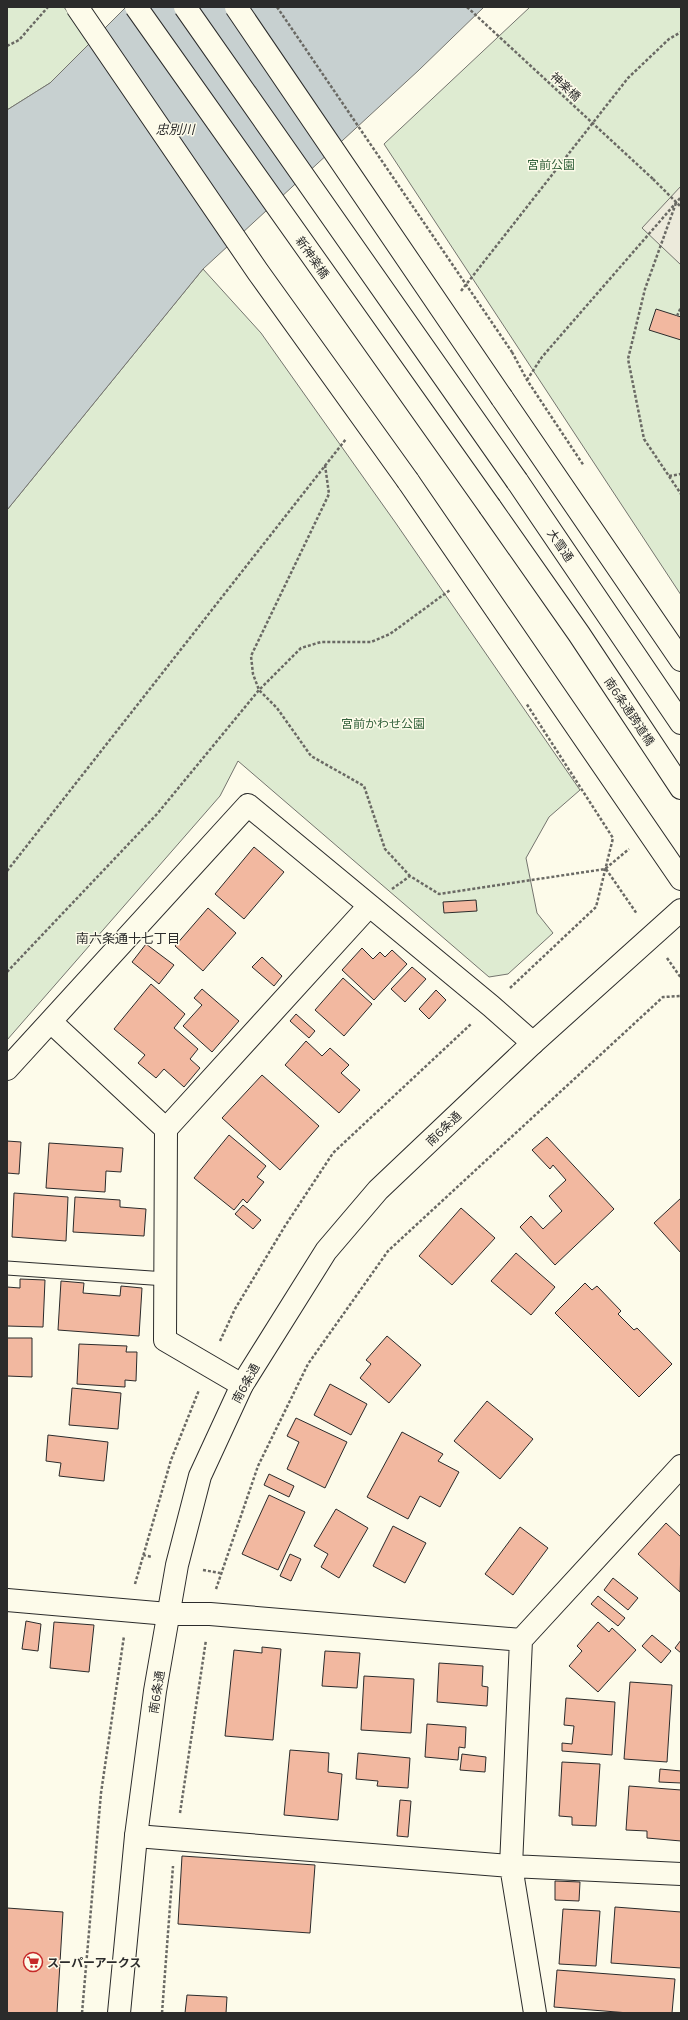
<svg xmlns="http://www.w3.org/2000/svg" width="688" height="2020" font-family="Commissioner,'Noto Sans JP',sans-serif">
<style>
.green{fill:#deebd1;stroke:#74746e}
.parking{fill:#eceadb;stroke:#74746e}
.water{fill:#c7d0d0;stroke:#74746e}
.building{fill:#f2b8a0;stroke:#2b2b2b}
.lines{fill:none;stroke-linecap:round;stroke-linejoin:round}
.lane-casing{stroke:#2b2b2b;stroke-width:15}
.street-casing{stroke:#2b2b2b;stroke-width:24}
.secondary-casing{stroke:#2b2b2b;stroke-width:24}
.path{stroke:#6a6964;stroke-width:2.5;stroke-dasharray:3 2;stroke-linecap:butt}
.lane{stroke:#fdfbea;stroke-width:13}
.street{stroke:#fdfbea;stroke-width:22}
.secondary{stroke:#fdfbea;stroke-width:22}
.secondary-bridge-casing{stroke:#2b2b2b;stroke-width:24;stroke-linecap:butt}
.path-bridge{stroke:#6a6964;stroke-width:2.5;stroke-dasharray:3 2;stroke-linecap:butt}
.secondary-bridge{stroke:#fdfbea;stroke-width:22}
.labels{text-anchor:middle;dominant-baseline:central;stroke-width:3;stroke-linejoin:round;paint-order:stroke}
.street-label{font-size:12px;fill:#2b2b2b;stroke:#fdfbea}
.park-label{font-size:12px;fill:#34623c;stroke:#fdfbea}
.poi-label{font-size:12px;font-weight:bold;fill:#2b2b2b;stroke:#fdfbea;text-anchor:start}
.water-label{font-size:13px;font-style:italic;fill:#2b2b2b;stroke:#fdfbea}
.neighbourhood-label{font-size:13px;fill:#2b2b2b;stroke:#fdfbea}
</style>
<rect width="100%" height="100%" fill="#fdfbea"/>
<path class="green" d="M7,7h57l25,37 -39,39 -43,27z
M530,7h151v588l-297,-451z
M203,269l58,64 134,189 185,268 -31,27 -23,41 11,55 16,20 -45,41 -19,3 -251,-216 -18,35 -213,244v-530z"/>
<path class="parking" d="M681,186v79l-39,-37z"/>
<path class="water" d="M126,7h358l-65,63 -216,199 -196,241v-400l43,-27z"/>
<path class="building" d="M656,309l25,8v23l-32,-10z
M254,847l30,25 -40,47 -29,-25z
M476,900l1,11 -33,2 -1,-11z
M208,908l28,25 -33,38 -28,-25z
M146,944l28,21 -15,19 -27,-22z
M362,948l11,11 7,-7 5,5 7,-7 15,14 -33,36 -32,-30z
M262,957l20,19 -8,10 -22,-19z
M412,967l14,12 -21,23 -14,-13z
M343,978l29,26 -28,32 -29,-26z
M151,984l34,30 -11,14 24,21 -8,10 10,9 -16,19 -20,-18 -8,9 -18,-15 7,-8 -31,-26z
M202,989l37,32 -27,31 -29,-26 19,-21 -8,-7z
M436,990l10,10 -17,19 -10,-10z
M296,1014l19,17 -6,7 -19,-17z
M306,1041l16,15 8,-8 19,17 -8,8 19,17 -21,23 -54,-48z
M262,1075l57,51 -39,44 -58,-52z
M229,1135l37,31 -9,11 7,5 -17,21 -4,-4 -9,11 -40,-32z
M547,1137l67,72 -59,56 -35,-38 11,-11 12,13 19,-18 -13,-15 17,-16 -13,-15 -3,4 -18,-19z
M7,1141l14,1 -2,32 -12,-1z
M49,1143l74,5 -2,24 -15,-1 -1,21 -59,-4z
M14,1193l54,4 -2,44 -54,-4z
M75,1197l45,3v7l26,2 -2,27 -71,-4z
M681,1198v55l-27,-30z
M243,1205l18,15 -8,9 -18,-15z
M461,1208l34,30 -43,47 -33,-29z
M516,1253l39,34 -24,28 -40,-34z
M20,1279l25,1 -2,47 -36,-1v-39l13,1z
M61,1281l23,2 -1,10 37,3 1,-10 21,2 -3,48 -81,-6z
M585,1283l7,7 5,-4 24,25 -3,3 16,16 3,-2 35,36 -33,33 -84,-84z
M387,1336l34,29 -32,38 -29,-25 11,-14 -5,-4z
M7,1338h25v39l-25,-1z
M79,1344l48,2 -1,6h11l-1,29 -11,-1v7l-48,-3z
M330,1384l37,20 -16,31 -37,-20z
M72,1388l49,5 -3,36 -49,-4z
M487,1401l46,38 -33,40 -46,-38z
M296,1418l51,24 -22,46 -38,-19 12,-27 -12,-6z
M402,1432l41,22 -5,7 21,11 -19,35 -20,-11 -12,23 -41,-22z
M48,1435l60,7 -4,39 -45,-5 2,-13 -15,-2z
M269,1474l25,12 -5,11 -25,-12z
M269,1495l36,17 -27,58 -36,-16z
M336,1509l32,19 -29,50 -18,-11 7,-13 -14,-8z
M666,1523l15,14 -1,55 -42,-38z
M393,1526l33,17 -21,40 -32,-17z
M520,1527l28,21 -35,47 -28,-21z
M290,1554l11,5 -10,22 -11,-5z
M613,1578l25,20 -10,12 -24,-20z
M598,1596l27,22 -7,8 -27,-22z
M26,1621l15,3 -3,27 -16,-2z
M54,1622l40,3 -5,47 -39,-4z
M598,1622l11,10 3,-4 24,22 -38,42 -29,-26 13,-15 -5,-5z
M652,1635l19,16 -10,12 -19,-17z
M681,1640v13l-6,-5z
M262,1647l19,2 -8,91 -48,-4 9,-86 28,3z
M325,1651l35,2 -3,35 -35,-2z
M439,1663l44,3 -1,20 6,1 -1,19 -50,-4z
M364,1676l50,3 -3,54 -50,-3z
M630,1682l42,3 -5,77 -43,-3z
M566,1698l49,4 -3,53 -50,-4v-8l10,1 2,-18 -10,-1z
M427,1724l39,3 -1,21 -6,-1 -1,13 -33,-3z
M290,1750l39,3 -1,19 14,2 -4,46 -54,-5z
M358,1753l52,5 -2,30 -31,-2 1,-5 -22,-2z
M462,1754l24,3 -1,15 -25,-2z
M562,1762l38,2 -4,62 -24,-1v-8l-13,-1z
M660,1769l21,2v12l-22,-1z
M629,1786l52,4v51l-34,-3v-7l-21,-1z
M400,1800l11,1 -3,36 -11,-1z
M182,1856l133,9 -5,68 -132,-9z
M555,1881l25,1 -1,19 -24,-1z
M615,1907l66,5v56l-70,-5z
M7,1908l56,4 -6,101h-50z
M563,1909l37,2 -4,55 -37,-2z
M557,1970l118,9 -3,34h-43l-75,-6z
M187,1995l40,2 -1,16h-41z"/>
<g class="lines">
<defs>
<path id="lane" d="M7,1268l159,11"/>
<path id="street" d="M51,1022l115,107 -1,211 77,45
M7,1069l241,-264 243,201 42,37
M166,1129l203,-223
M7,1600l161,14h42l311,26
M136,1836l375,30 170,8
M535,2013l-24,-147 10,-226 160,-174"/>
<path id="secondary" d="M502,398l179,262
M408,481l273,398
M517,481l164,242
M490,507l89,127 102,154
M119,2013l17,-177 19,-145 22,-126 23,-89 42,-91 84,-134 52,-61 155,-147 148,-133"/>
</defs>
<use href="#lane" class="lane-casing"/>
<use href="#street" class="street-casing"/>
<use href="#secondary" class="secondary-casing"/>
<path class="path" d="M7,46l12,-6 29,-33
M653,179l28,28
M676,203l-31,86 -17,70 16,80 37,55
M461,291l167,-213 41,-39 12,-7
M677,316l4,-9
M512,352l15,28 57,86
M527,380l15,-23 139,-160
M325,465l4,29 -78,162 2,18 6,16 18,18 34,48 53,30 21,63 25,27
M669,476l12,-2
M606,869l31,45
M7,871l339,-432
M392,889l18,-13 29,18 166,-25 24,-20
M667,958l14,20
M7,972l150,-158 102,-124 42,-42 20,-6h50l19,-8 60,-44
M510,988l86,-81 17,-69 -87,-135
M220,1341l15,-32 50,-83 48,-73 138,-129
M143,1555l9,2
M203,1570l17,3
M135,1584l36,-124 28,-70
M216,1589l42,-123 50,-102 80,-113 275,-254 18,-1
M180,1813l26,-173
M82,2013l19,-220 23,-157
M162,2013l11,-147"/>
<use href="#lane" class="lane"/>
<use href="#street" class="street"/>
<use href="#secondary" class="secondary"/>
<defs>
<path id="secondary-bridge" d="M77,7l181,265 150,209
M136,7l354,500
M185,7l332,474
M236,7l266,391"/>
</defs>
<use href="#secondary-bridge" class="secondary-bridge-casing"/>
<path class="path-bridge" d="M277,7l235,345
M467,7l186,172"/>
<use href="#secondary-bridge" class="secondary-bridge"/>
</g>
<defs>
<symbol id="supermarket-ring" viewBox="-11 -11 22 22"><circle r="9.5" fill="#fdfbea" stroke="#c62828" stroke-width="1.5"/><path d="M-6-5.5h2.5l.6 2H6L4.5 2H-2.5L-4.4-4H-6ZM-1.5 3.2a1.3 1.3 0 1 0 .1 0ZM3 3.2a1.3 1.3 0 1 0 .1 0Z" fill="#c62828"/></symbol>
</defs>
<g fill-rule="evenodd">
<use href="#supermarket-ring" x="22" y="1951" width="22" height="22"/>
</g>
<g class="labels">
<g class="street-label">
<text transform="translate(566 86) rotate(43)">神楽橋</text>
<text transform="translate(313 257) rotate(55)">新神楽橋</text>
<text transform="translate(561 545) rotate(56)">大雪通</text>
<text transform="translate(630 711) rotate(56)">南6条通跨道橋</text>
<text transform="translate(443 1128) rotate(-44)">南6条通</text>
<text transform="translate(245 1383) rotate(-61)">南6条通</text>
<text transform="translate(156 1692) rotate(-81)">南6条通</text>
</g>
<g class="park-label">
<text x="551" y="164">宮前公園</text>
<text x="383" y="723">宮前かわせ公園</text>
</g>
<g class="poi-label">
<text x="47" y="1962">スーパーアークス</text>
</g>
<g class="water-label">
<text x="175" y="129">忠別川</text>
</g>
<g class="neighbourhood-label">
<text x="128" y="938">南六条通十七丁目</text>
</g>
</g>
<rect width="688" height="2020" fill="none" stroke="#2b2b2b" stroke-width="16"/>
</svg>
